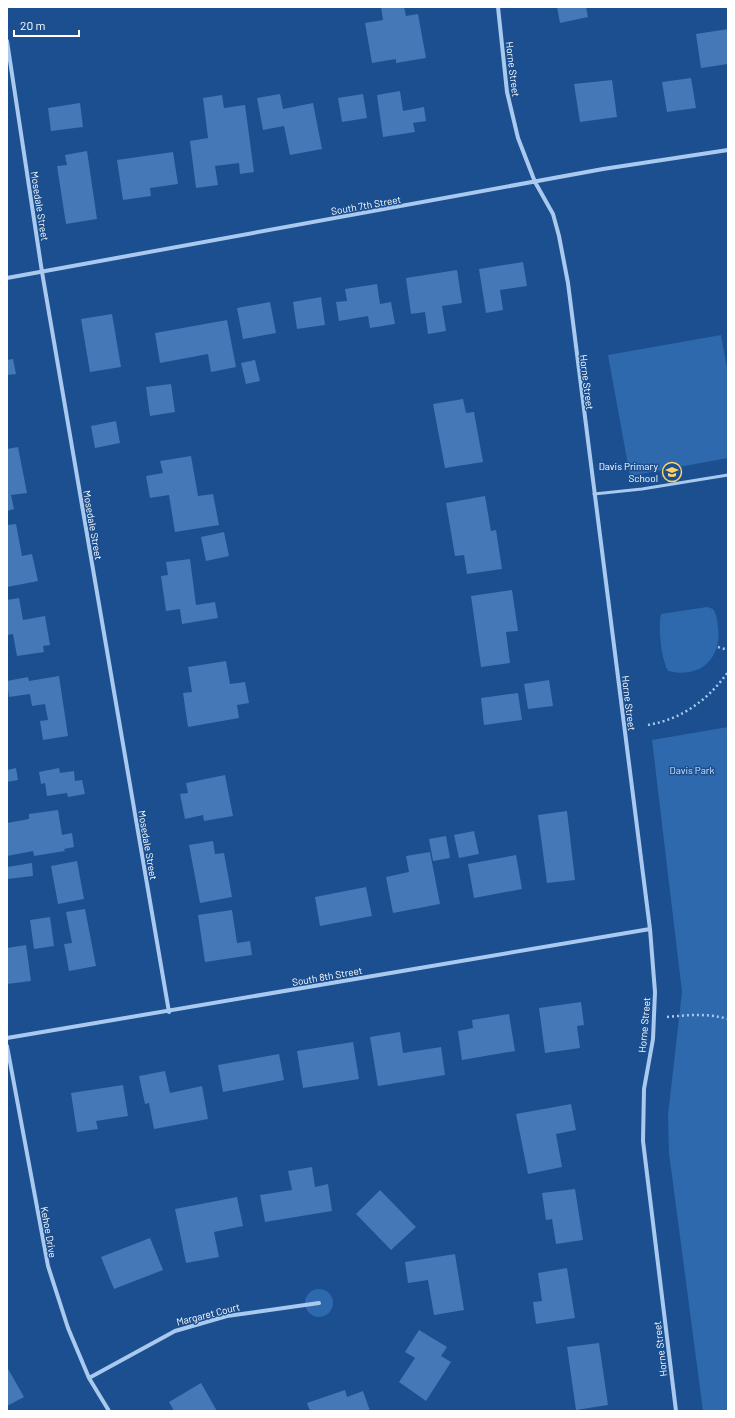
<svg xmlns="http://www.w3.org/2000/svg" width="735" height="1418" font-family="Barlow,sans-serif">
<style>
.green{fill:#2e69ad}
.building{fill:#4478b7}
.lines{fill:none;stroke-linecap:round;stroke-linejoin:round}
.path{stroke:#a9c9ee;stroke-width:2.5;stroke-dasharray:2 3;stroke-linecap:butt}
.service{stroke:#a9c9ee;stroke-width:3}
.minor{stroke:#a9c9ee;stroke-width:4}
.labels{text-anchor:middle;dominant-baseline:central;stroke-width:3;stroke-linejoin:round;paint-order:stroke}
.street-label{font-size:10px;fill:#fff;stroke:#1b4f8f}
.poi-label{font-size:10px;fill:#fff;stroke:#1b4f8f;text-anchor:end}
.park-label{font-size:10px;fill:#cfe3fa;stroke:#1b4f8f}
</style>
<rect width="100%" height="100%" fill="#1b4f8f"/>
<path class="green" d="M721,335l7,39v84l-98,18 -22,-121z
M707,607l6,2c4,6 4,11 5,18 4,32 -18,52 -50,44 -7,-13 -10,-43 -7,-57z
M728,727v684h-25l-34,-258 -1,-38 14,-123 -30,-252z
M305 1303a14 14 0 1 1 28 0a14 14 0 1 1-28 0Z"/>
<path class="building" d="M381,7h23l2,9 12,-2 8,44 -30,5v-4l-24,4 -7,-40 18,-3z
M557,7h29l2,10 -28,6z
M728,29v35l-27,4 -5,-34z
M691,78l5,30 -29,4 -5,-30z
M612,80l5,37 -37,5 -6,-38z
M400,91l3,20 21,-4 2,14 -13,2 2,9 -32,5 -6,-42z
M280,94l3,15 30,-6 9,46 -32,6 -6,-29 -21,4 -6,-32z
M363,94l4,24 -25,4 -4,-24z
M222,95l2,13 21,-3 9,67 -14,2 -1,-11 -24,3 3,19 -22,3 -6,-47 18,-3 -5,-40z
M80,103l3,24 -32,4 -3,-23z
M87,151l10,68 -31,5 -9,-58 10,-1 -2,-10z
M173,152l5,32 -28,4 1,8 -28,4 -6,-40z
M523,262l4,24 -27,4 3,20 -17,3 -7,-44z
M457,270l5,33 -20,3 4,25 -18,3 -3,-22 -14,2 -5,-36z
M377,284l3,20 11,-2 4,22 -25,4 -2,-12 -29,5 -3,-19 11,-1 -2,-12z
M321,297l4,28 -28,4 -4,-27z
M270,302l6,31 -33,6 -6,-31z
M112,314l9,53 -31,5 -9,-53z
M227,320l9,47 -25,5 -3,-18 -48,9 -5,-30z
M13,359l3,15 -9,1v-15z
M255,360l5,21 -14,3 -5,-21z
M171,384l4,28 -25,4 -4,-29z
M463,399l3,14 8,-1 9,50 -38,6 -12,-64z
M116,421l4,22 -25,5 -4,-22z
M18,447l9,46 -16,2 3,14 -7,2v-62z
M191,456l7,40 15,-2 6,31 -44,7 -6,-37 -19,3 -4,-22 17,-3 -3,-12z
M485,496l6,35 5,-1 6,39 -35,5 -3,-19 -9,1 -9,-53z
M16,524l6,32 10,-2 6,27 -31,6v-62z
M224,532l5,24 -23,5 -5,-24z
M190,559l6,46 19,-3 3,16 -36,6 -2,-15 -14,2 -5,-35 7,-1 -2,-13z
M512,590l6,41 -12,1 4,31 -29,4 -10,-71z
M19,598l4,22 22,-4 5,29 -7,1 1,6 -27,4 -4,-22 -6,1v-35z
M226,661l4,23 15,-2 4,21 -12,2 2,13 -51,9 -5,-34 9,-1 -4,-25z
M59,676l9,60 -25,4 -3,-19 8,-1 -3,-16 -13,2 -2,-12 -21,3 -2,-16 21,-4 1,4z
M549,680l4,26 -25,3 -4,-25z
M518,693l4,27 -38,5 -3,-27z
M16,768l2,12 -11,2v-12z
M59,768l1,5 14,-2 1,10 7,-1 3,14 -17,3 -1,-4 -20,3 -2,-13 -4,1 -2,-12z
M225,775l8,41 -29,5 -1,-6 -18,4 -5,-25 8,-1 -2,-10z
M58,810l4,25 10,-2 2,14 -10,2 1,2 -31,5 -1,-5 -26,5v-33l22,-4v-5z
M567,811l8,69 -28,3 -9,-68z
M474,831l5,23 -20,4 -5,-23z
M446,836l4,22 -17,3 -4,-22z
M213,841l2,13 9,-1 8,44 -32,6 -11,-58z
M430,852l10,52 -47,9 -7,-36 23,-5 -3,-16z
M516,855l6,34 -48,9 -6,-34z
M77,861l7,38 -26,5 -7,-38z
M32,863l1,13 -26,3v-12z
M366,887l6,29 -52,10 -5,-29z
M85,909l11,57 -27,5 -5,-27 8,-1 -6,-31z
M232,910l5,33 13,-2 2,14 -47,7 -7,-47z
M50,917l4,29 -20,3 -4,-29z
M26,945l5,36 -24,3v-36z
M581,1002l3,23 -7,1 3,22 -35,5 -6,-45z
M509,1014l6,37 -53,9 -4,-29 15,-3 -1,-8z
M400,1032l3,21 38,-6 4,28 -67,11 -8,-49z
M353,1042l6,37 -56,9 -6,-37z
M279,1054l5,26 -61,12 -5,-27z
M165,1071l5,22 32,-7 6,33 -54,10 -5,-26 -4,1 -6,-28z
M123,1085l5,31 -32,5 2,8 -21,3 -6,-39z
M571,1104l5,26 -20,4 6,33 -34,7 -12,-60z
M312,1167l3,20 13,-3 4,27 -67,11 -5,-27 32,-5 -4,-19z
M575,1189l8,51 -27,4 -4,-25 -6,1 -4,-27z
M380,1190l36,37 -25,23 -35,-36z
M237,1197l6,29 -29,6 5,25 -33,6 -11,-54z
M150,1238l13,32 -49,19 -13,-32z
M455,1254l9,56 -30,5 -6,-35 -20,3 -3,-21z
M567,1268l8,50 -39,6 -3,-22 9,-1 -4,-28z
M419,1330l28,17 -6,9 10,6 -25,39 -27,-19 16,-24 -10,-6z
M599,1343l9,62 -32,5 -9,-63z
M7,1367l17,30 -17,9z
M201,1383l16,28h-43l-5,-9z
M345,1390l2,7 16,-6 7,20h-60l-3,-8z"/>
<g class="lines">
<path class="path" d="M718,647l10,3
M648,725c34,-6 60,-25 80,-53
M667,1017c21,-2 41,-4 61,2"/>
<path class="service" d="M594,494l48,-5 86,-14"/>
<path class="minor" d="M498,7l9,85 11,46 17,44 18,32 6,22 9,47 82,646 5,63 -2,47 -9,50 -1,52 33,270
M7,41l35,231 127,740
M7,278l596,-109 125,-19
M7,1038l643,-109
M7,1046l41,220 20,62 21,50 20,33
M89,1378l86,-47 52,-15 92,-13"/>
</g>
<defs>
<symbol id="school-ring" viewBox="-11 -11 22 22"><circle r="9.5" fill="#1b4f8f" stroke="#ffd166" stroke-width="1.5"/><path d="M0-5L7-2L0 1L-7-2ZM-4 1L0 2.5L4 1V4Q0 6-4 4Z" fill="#ffd166"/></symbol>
</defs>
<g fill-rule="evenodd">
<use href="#school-ring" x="661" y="461" width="22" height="22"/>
</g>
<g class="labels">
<g class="street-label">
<text transform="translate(513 69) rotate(83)">Horne Street</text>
<text transform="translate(366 205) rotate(-10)">South 7th Street</text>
<text transform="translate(40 206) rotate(81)">Mosedale Street</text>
<text transform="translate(587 382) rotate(83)">Horne Street</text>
<text transform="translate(93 525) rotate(80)">Mosedale Street</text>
<text transform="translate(629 703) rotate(83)">Horne Street</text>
<text transform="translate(148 845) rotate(80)">Mosedale Street</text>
<text transform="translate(327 976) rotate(-10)">South 8th Street</text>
<text transform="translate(644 1025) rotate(-85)">Horne Street</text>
<text transform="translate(49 1232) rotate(80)">Kehoe Drive</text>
<text transform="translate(208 1314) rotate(-14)">Margaret Court</text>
<text transform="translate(660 1349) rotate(-97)">Horne Street</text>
</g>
<g class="poi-label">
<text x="658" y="466">Davis Primary<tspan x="658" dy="12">School</tspan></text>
</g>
<g class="park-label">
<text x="692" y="770">Davis Park</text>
</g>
</g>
<rect width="735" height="1418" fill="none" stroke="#ffffff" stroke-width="16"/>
<path d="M14 30v6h65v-6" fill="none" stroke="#ffffff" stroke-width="2"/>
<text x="20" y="30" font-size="12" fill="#ffffff" stroke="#1b4f8f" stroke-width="3" paint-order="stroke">20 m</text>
</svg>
